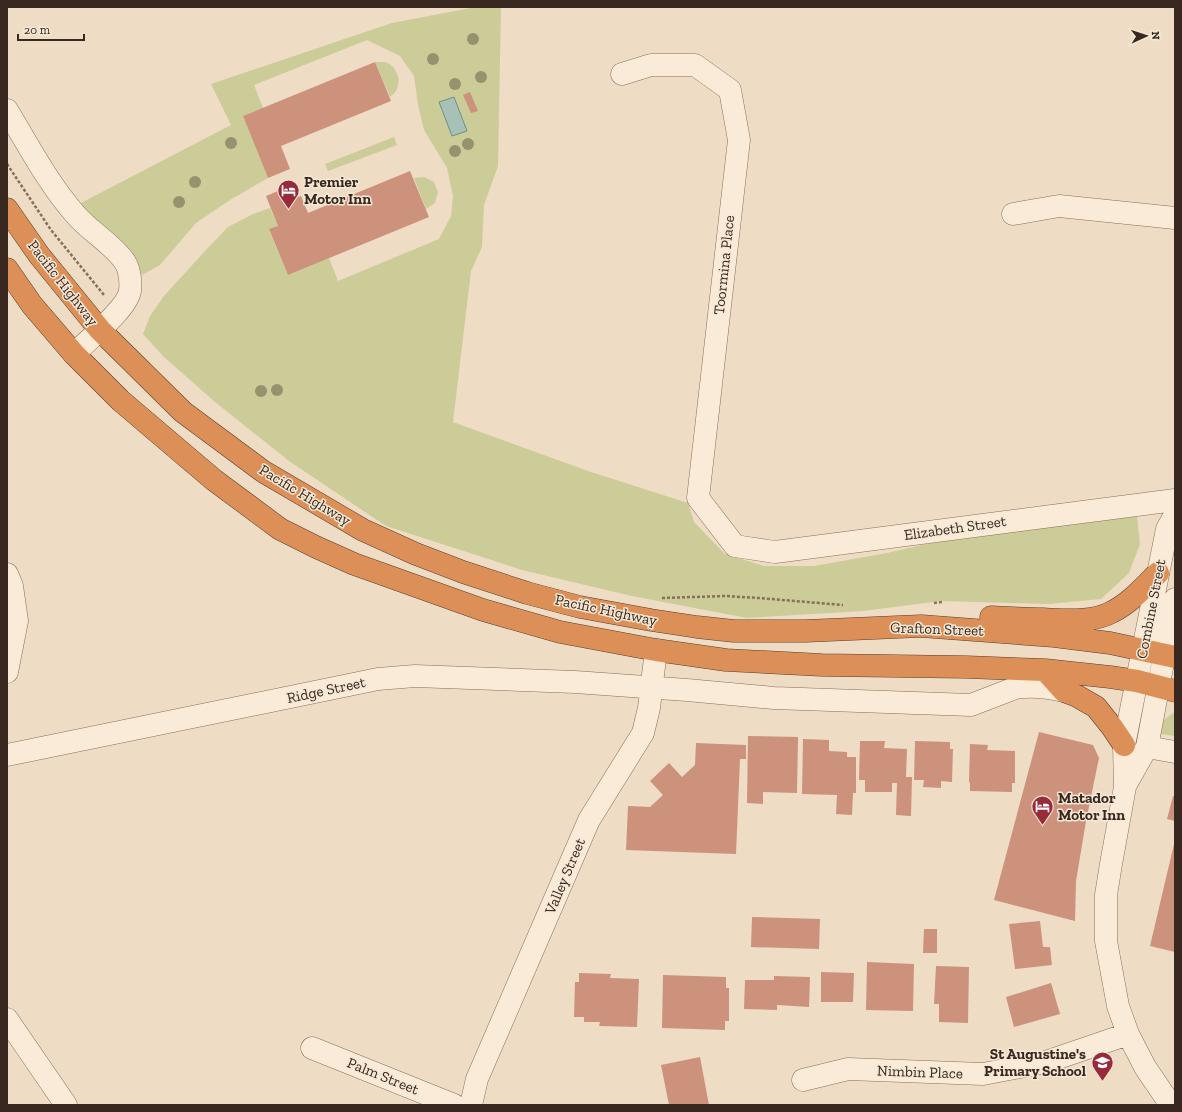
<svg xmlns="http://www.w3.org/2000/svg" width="1182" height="1112" font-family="'Zilla Slab',serif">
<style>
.green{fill:#cc9}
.water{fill:#a7c1b6;stroke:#6d9083}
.building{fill:#cc927b}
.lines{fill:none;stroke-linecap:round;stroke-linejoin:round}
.minor-casing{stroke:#896e5b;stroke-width:23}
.highway-casing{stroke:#573d2f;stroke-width:23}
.path{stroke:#896e5b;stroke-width:2.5;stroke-dasharray:3 2;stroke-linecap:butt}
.minor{stroke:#f9ebd8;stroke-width:22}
.highway{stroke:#dc9057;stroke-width:22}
.tree{fill:#97926e}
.labels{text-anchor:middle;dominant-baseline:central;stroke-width:3;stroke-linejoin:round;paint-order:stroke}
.poi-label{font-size:15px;font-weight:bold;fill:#39281f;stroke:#f5e8d5;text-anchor:start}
.street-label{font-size:15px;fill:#39281f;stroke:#f5e8d5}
</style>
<rect width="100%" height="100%" fill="#eedcc5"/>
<path class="green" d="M476,7h25l-3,159 -14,39 -2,42 -11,24 -18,151 135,49 100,32 6,19 31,32 39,12h50l73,-13 84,-19 166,-18 3,28 -11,29 -28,26 -52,5 -108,-3 -78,10 -116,7 -115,-22 -110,-26 -136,-44 -97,-65 -74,-59 -51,-45 -21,-23 7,-18 14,-20 40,-44 24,-25 25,-13 17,-6 8,18 -9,4 19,45 41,-17 9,23 101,-42 12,-23 2,-20 -6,-28 -23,-38 -6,-25 -4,-29 -14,-20 -33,-16 -113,45 9,23 -20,8 25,62 -38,22 -34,23 -36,42 -18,10 -6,-13 -17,-21 -40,-37 152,-79 -20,-41 181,-61z
M375,62c3,0 7,0 10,0 12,4 17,18 11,29 -1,2 -4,4 -6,6z
M394,137l3,8 -69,26 -3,-7z
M424,177l10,5 4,10 -3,11 -9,6 -12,-31z
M1173,713h2v23l-15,-2 -2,-7 7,-8z"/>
<path class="water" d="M454,97l13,34 -15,5 -13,-34z"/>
<path class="building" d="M375,62l16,39 -110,45 9,23 -22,9 -25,-62z
M470,92l8,19 -7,2 -8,-18z
M410,171l19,46 -141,58 -19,-46 9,-3 -12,-30 24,-10 5,12 6,-2 7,17z
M1039,732l54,13 6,13 -13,63 -10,60 -1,40 -81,-21z
M748,736l50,1 -1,56 -34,-1v12l-16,-1z
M803,739l26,1v11l18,1v5h9v36h-3l-1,22 -16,-1 1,-19 -35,-1z
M860,741h25l-1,7 23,1 -1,28h6l-1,39 -15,-1 1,-32h-5v9h-27v-12h-6z
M915,741l35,1v7h3l-1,33 -11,-1v7l-18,-1 1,-7h-10z
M696,743l50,2v14h-6l-4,95 -110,-4 2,-44 22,1 13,-12 -13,-14 19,-18 13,14 13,-12z
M970,744l18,1 -1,5 28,1v32h-3v9l-42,-1v-8l-1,-1z
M1173,796h2v25l-8,-2z
M1174,844h1v108l-25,-6z
M752,917l68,2 -1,30 -68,-2z
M1040,921l3,26h7l2,18 -37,4 -6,-45z
M924,929h13v24h-14z
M867,962l47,2 -1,47 -47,-1z
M936,966l33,1 -1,56 -29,-1v-18h-5z
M821,972l33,1 -1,29h-32z
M579,973l32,1 -1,4 29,1 -2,48 -38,-1 1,-4h-16v-5h-10l1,-35h4z
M663,975l63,2v11h3v33h-4v9l-63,-2z
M774,976l36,1 -1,30 -32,-2v5l-33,-1 1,-29h29z
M1051,983l9,31 -46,13 -8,-30z
M700,1057l9,48h-40l-8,-40z"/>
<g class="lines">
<defs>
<path id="minor" d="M622,74l29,-9h44l35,25 9,50 -41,358 37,48 40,6 400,-52
M7,110c21,35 41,73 68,104 15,18 37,29 50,48 5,8 6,21 5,29 -3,18 -42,49 -56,63
M1013,214l46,-8 116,12
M7,574l5,12 5,35 -10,51
M1015,688c17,-3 32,-1 49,3
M1147,747l28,5
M7,755l371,-76 37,-3 160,6 112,8 87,8 197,7 44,-17 17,-18
M1125,786l22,-39 28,-148
M7,1019l59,86
M312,1048l142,57
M803,1080l45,-11 135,5 63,-12 82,-28
M471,1105l6,-26 112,-259 54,-87 6,-25 7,-58
M1173,1105l-7,-7 -21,-31 -17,-33 -10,-28 -12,-65v-46l5,-31 14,-77 -1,-42 43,-216 8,-14"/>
<path id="highway" d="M7,209l32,46 61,75 83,82 81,60 99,58 53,24 47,18 64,21 53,14 71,13 46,7 37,4h71l116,-5 133,10 56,7 65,14
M7,269l25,36 42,49 47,47 93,79 66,49 36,18 38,17 129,46 77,22 96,18 70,10 96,5 144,2 79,3 65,7 27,4 38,10
M991,617c17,1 35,2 52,2 21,1 49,4 69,-7 18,-9 32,-25 46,-39
M1045,670l19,21 13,5 19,11 16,20 12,18"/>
</defs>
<use href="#minor" class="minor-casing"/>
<use href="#highway" class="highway-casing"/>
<path class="path" d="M7,164l44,66 53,65
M662,598l63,-2 34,2 84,7
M934,603l8,-1"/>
<use href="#minor" class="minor"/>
<use href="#highway" class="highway"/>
</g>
<g class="tree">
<circle cx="473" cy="39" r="6"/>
<circle cx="433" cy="59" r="6"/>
<circle cx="481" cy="77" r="6"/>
<circle cx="455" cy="84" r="6"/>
<circle cx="231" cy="143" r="6"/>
<circle cx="468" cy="144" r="6"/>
<circle cx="455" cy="151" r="6"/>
<circle cx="195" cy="182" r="6"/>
<circle cx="179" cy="202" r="6"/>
<circle cx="277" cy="390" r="6"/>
<circle cx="261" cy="391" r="6"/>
</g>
<defs>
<symbol id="hotel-pin" viewBox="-11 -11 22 30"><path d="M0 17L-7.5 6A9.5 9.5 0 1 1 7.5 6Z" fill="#982b3a" stroke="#f5e8d5"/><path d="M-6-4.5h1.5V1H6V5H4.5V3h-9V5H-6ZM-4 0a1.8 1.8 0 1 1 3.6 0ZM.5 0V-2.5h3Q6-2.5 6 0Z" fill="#fff"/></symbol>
<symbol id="school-pin" viewBox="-11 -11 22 30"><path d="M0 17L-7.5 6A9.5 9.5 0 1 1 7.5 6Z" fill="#982b3a" stroke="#f5e8d5"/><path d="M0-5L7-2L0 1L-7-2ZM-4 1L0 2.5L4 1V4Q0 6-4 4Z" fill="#fff"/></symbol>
</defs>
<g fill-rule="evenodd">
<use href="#hotel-pin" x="276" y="178" width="25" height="34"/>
<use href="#hotel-pin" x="1030" y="794" width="25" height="34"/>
<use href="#school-pin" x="1090" y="1050" width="25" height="34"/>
</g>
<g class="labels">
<g class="poi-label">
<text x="304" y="182">Premier<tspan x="304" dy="17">Motor Inn</tspan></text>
<text x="1058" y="798">Matador<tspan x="1058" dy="17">Motor Inn</tspan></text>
<text x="1086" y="1054" text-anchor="end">St Augustine's<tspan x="1086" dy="17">Primary School</tspan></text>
</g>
<g class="street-label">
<text transform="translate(724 265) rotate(-84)">Toormina Place</text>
<text transform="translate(63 283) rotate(52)">Pacific Highway</text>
<text transform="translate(305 495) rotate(31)">Pacific Highway</text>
<text transform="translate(955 528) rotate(-8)">Elizabeth Street</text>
<text transform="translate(1151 609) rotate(-79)">Combine Street</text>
<text transform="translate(606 610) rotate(12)">Pacific Highway</text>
<text transform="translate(937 629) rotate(2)">Grafton Street</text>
<text transform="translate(326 690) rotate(-12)">Ridge Street</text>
<text transform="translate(565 876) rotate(-67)">Valley Street</text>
<text transform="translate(920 1072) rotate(2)">Nimbin Place</text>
<text transform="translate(383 1076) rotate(22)">Palm Street</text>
</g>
</g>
<rect width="1182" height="1112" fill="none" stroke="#39281f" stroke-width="16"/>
<g transform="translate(1146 36) rotate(87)" stroke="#f5e8d5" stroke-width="3" paint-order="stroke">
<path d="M0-3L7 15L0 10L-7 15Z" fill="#39281f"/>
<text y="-6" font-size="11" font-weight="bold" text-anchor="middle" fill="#39281f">N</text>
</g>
<path d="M18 34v6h66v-6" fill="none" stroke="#39281f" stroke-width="2"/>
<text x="24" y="34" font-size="12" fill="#39281f" stroke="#f5e8d5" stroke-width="3" paint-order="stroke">20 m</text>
</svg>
